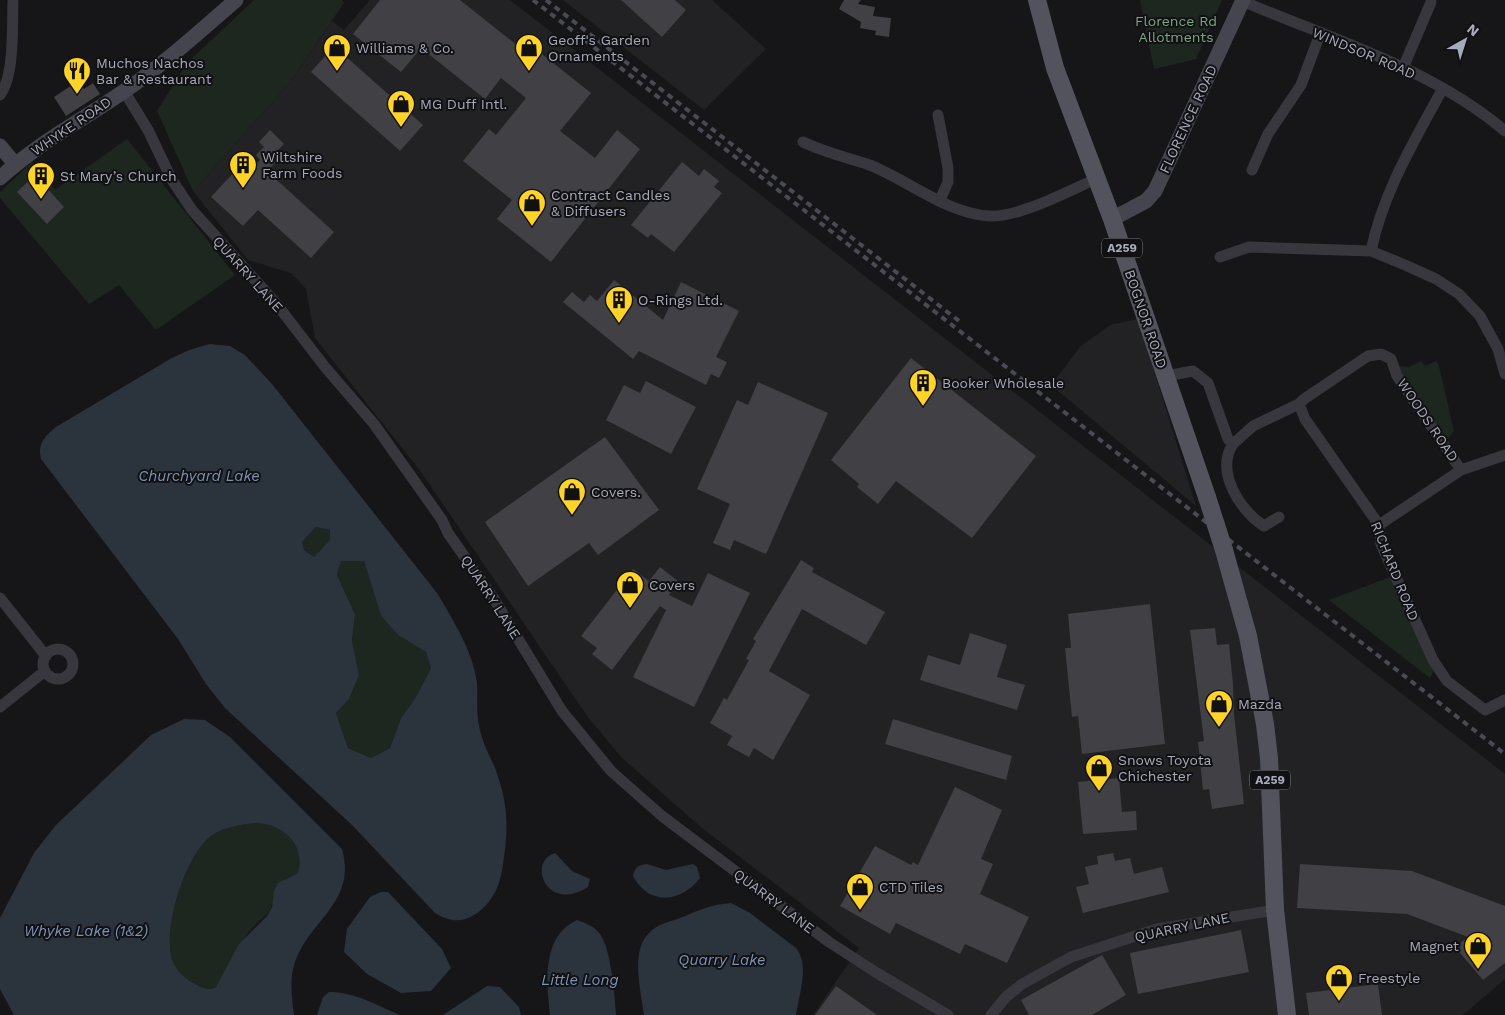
<svg xmlns="http://www.w3.org/2000/svg" width="1505" height="1015" font-family="'Work Sans',sans-serif">
<style>
.built{fill:#222225}
.green{fill:#1d2720}
.water{fill:#2b333d;fill-rule:evenodd}
.building{fill:#404045}
.lines{fill:none;stroke-linecap:round;stroke-linejoin:round}
.street{stroke:#37373d;stroke-width:11}
.secondary{stroke:#44454e;stroke-width:15}
.primary{stroke:#52535d;stroke-width:18}
.rail{stroke:#494a53;stroke-width:4;stroke-dasharray:6 5;stroke-linecap:butt}
.primary-bridge{stroke:#52535d;stroke-width:18}
.labels{text-anchor:middle;dominant-baseline:central;stroke-width:4;stroke-linejoin:round;paint-order:stroke}
.shield{fill:#111113;stroke:#7a7c87;stroke-width:1}
.shield-label{font-size:12px;font-weight:bold;fill:#a7aab9}
.park-label{font-size:14px;fill:#7ca684;stroke:#111113}
.poi-label{font-size:14px;fill:#a7aab9;stroke:#111113;text-anchor:start}
.street-label{font-size:14px;fill:#a7aab9;stroke:#111113}
.water-label{font-size:15px;font-style:italic;fill:#7b93b7;stroke:#111113}
</style>
<rect width="100%" height="100%" fill="#161618"/>
<path class="built" d="M370,0h140l995,774v205l-42,36h-650l46,-67 -157,-120 -81,-71 -34,-41 -166,-244 -106,-134 -9,-49 -15,-16 -43,-13 -55,-69 98,-110 41,-60 12,9z
M563,0h149l54,49 -62,61z
M1138,319l58,187 -145,-121 30,-39 29,-21z"/>
<path class="green" d="M254,0h88l2,3 -53,78 -98,110 -36,-80 30,-48z
M1140,0h82l-26,59 -42,10z
M127,139l108,136 -79,55 -37,-45 -30,19 -89,-106v-6l32,-30 23,28z
M1421,361l4,5 11,-5 3,5 15,65 -7,9 -45,-64 -3,-10 10,1z
M316,527l14,3v10l-16,17 -10,-7 -2,-8z
M341,561h23l17,55 17,19 28,17 5,16 -15,29 -15,21 -11,30 -19,10 -23,-10 -12,-35 13,-14 10,-24 -7,-34 3,-27 -18,-39z
M1390,577l44,93 -4,8 -101,-78z
M254,823c28,0 52,21 44,50l-11,5 -13,12c0,26 -12,25 -25,42 -13,17 -22,37 -33,55 -7,4 -13,1 -21,-3 -7,-4 -15,-10 -20,-18 -17,-28 11,-116 39,-132 12,-7 27,-9 40,-11z"/>
<path class="water" d="M210,344l20,2 15,9 27,29 165,209c16,27 36,58 40,90 1,14 -1,29 2,42 2,15 10,29 16,43 13,35 14,59 8,96 -2,18 -9,36 -23,47 -16,12 -28,12 -45,2l-83,-88 -127,-117 -19,-24 -28,-45 -137,-180c-4,-15 4,-23 15,-32l114,-68 19,-9zM316,527l14,3v10l-16,17 -10,-7 -2,-8zM341,561h23l17,55 17,19 28,17 5,16 -15,29 -15,21 -11,30 -19,10 -23,-10 -12,-35 13,-14 10,-24 -7,-34 3,-27 -18,-39z
M184,719l21,1 25,17 112,112c16,56 -37,72 -49,120 -3,15 -1,31 1,46h-280l-14,-26v-71l34,-65 22,-28 95,-90zM254,823c28,0 52,21 44,50l-20,10 -4,7 -2,17 -5,9 -28,28 -23,43c-7,4 -13,1 -21,-3 -7,-4 -15,-10 -20,-18 -17,-28 11,-116 39,-132 12,-7 27,-9 40,-11z
M555,853l17,18 18,8 -2,8c-42,27 -61,-26 -33,-34z
M647,864l19,6 27,-6 4,3 3,11c-19,25 -51,28 -67,-2 2,-9 5,-11 14,-12z
M381,892h7l54,57 9,19 -20,23 -30,2 -34,-19 -23,-22 3,-23 23,-32z
M731,903l19,10 46,35c14,18 3,46 0,67h-152c-3,-23 -14,-64 5,-82 8,-9 20,-11 31,-15 17,-7 32,-14 51,-15z
M577,920c9,3 17,6 23,14 11,15 15,62 16,81h-66c-4,-33 -8,-79 27,-95z
M487,986l13,1 19,20 2,8h-78z
M329,992c24,-1 49,14 71,23h-83l6,-18z"/>
<path class="building" d="M380,0h80l68,54 5,-7 58,46 -31,38 35,27 22,-28 23,19 -89,113 -54,-43 15,-19 -49,-39 26,-32 7,6 30,-37 -25,-20 -16,21 -64,-51 -20,24 -48,-38z
M621,0h54l11,10 -24,27z
M844,0h17l-3,4 17,3 -2,9 18,2 -2,19 -14,-2 1,-4 -16,-3 1,-6 -22,-13z
M334,46l89,79 -23,26 -89,-79z
M78,81l6,8 9,-6 7,11 -34,22 -12,-19z
M270,130l14,14 -11,11 5,5 -11,11 67,61 -23,26 -53,-48 -15,16 -32,-29 25,-27 8,8 16,-18 -4,-5 8,-8 -5,-5z
M682,162l17,14 5,-7 15,12 -5,6 8,6 -48,59 -23,-18 -3,4 -17,-13z
M35,175l29,32 -17,17 -30,-32z
M614,280l49,40 18,-38 58,29 -23,46 11,5 -8,16 -8,-4 -5,11 -67,-34 -6,8 -70,-57 9,-10 12,10 6,-7 7,6z
M911,358l125,98 -64,82 -76,-57 -18,23 -21,-17 2,-3 -28,-24z
M646,381l50,26 -25,47 -65,-34 18,-35 16,8z
M758,382l70,31 -62,141 -32,-14 -4,10 -17,-7 17,-39 -33,-15 40,-89 11,5z
M605,437l54,73 -61,45 -9,-12 -61,43 -43,-64z
M801,560l13,8 -2,4 73,40 -19,33 -64,-36 -33,62 41,24 -37,65 -19,-12 -5,9 -22,-12 5,-9 -22,-13 14,-25 3,2 22,-40 -3,-1 10,-18 -3,-2z
M660,567l19,15 -10,13 23,11 16,-33 42,20 -56,114 -61,-30 33,-67 -6,-4 -48,64 -20,-16 5,-6 -16,-12 52,-67 16,12z
M1150,604l15,140 -83,10 -4,-38 -6,1 -7,-69h6l-3,-34z
M1215,628l2,17 12,-1 4,40 1,30 10,90 -32,5 -3,-20 -6,1 -5,-48 6,-1 -14,-111z
M970,633l37,12 -10,32 28,8 -8,25 -97,-30 8,-25 32,10z
M893,719l119,37 -6,24 -121,-36z
M1119,778l3,34 14,-1 1,19 -54,4 -5,-52z
M955,787l47,23 -21,49 12,5 -13,30 49,23 -22,46 -42,-19 -5,10 -64,-31 -6,11 -50,-28 35,-60 36,19 2,-3 5,3z
M1113,853l2,8 15,-3 4,16 28,-7 7,25 -86,21 -7,-26 13,-3 -4,-17 13,-3 -1,-8z
M1300,864l112,7 93,35v57l-22,17 -28,-33 13,-10 -61,-23 -110,-6z
M1241,930l8,42 -111,22 -8,-41z
M1102,955l24,40 -34,20h-63l-8,-15z
M1378,984l4,31h-73l-3,-22z
M836,986l41,29h-62z"/>
<g class="lines">
<path class="street" d="M1242,1c89,38 189,67 263,130
M1403,68l28,-66
M124,91l24,39 24,50 20,30 83,92 50,65 49,57 68,96 6,13 46,66 68,112 49,60 51,45 167,126 48,31 71,42
M0,95c15,-20 12,-69 13,-95
M938,115l10,53v14l-8,18
M803,142c21,10 42,15 64,22 40,15 78,49 122,52 29,2 79,-25 107,-37
M1252,170l16,-36 33,-49 19,-51
M1371,251c12,-59 44,-111 72,-163
M1220,257l29,-10 122,4 34,14 31,14 23,15 21,22 18,33 7,25
M1166,376l27,-5 15,12 20,56 5,5 20,-18 46,-22 5,-5 64,-43 13,-2 10,5 6,17 64,94
M1299,404l6,15 74,106 2,19 52,116 14,21 38,29 20,-10
M1233,444c-18,27 7,67 31,82l15,-9
M1379,525l82,-55 44,-15
M0,598l46,58
M43 664a15 15 0 1 1 30 0a15 15 0 1 1-30 0Z
M0,707l45,-36
M991,1015l15,-18 16,-13 49,-27 86,-28 118,-19"/>
<path class="secondary" d="M0,146l15,18
M0,178c37,-34 82,-58 123,-86 40,-27 76,-60 113,-92
M1112,219l34,-18 9,-10 88,-191"/>
<path class="primary" d="M1037,0l18,68 57,151 95,278
M1224,550l24,86 17,88 4,34 6,152 12,105"/>
<path class="rail" d="M533,0l972,754
M546,0l413,321"/>
<path class="primary-bridge" d="M1207,497l17,53"/>
</g>
<defs>
<symbol id="shop-pin" viewBox="-11 -11 22 30"><path d="M0 17L-7.5 6A9.5 9.5 0 1 1 7.5 6Z" fill="#ffd427" stroke="#111113"/><path d="M-5-2.5h2.3a2.7 3.5 0 0 1 5.4 0H5L5.5 6h-11ZM-1.5-2.5h3a1.5 2.3 0 0 0-3 0Z" fill="#111"/></symbol>
<symbol id="restaurant-pin" viewBox="-11 -11 22 30"><path d="M0 17L-7.5 6A9.5 9.5 0 1 1 7.5 6Z" fill="#ffd427" stroke="#111113"/><path d="M-5-6h1v4h1v-4h1v4h1v-4h1v5L-1.5 .5V6h-2V.5L-5-1ZM5-6V6H3V1.5H1.5Q1.5-4 5-6Z" fill="#111"/></symbol>
<symbol id="building-pin" viewBox="-11 -11 22 30"><path d="M0 17L-7.5 6A9.5 9.5 0 1 1 7.5 6Z" fill="#ffd427" stroke="#111113"/><path d="M-4-6H4V6H1V3H-1V6H-4ZM-2.5-4.3h1.7v1.8h-1.7ZM.8-4.3h1.7v1.8H.8ZM-2.5-1h1.7V.8h-1.7ZM.8-1h1.7V.8H.8Z" fill="#111"/></symbol>
</defs>
<g fill-rule="evenodd">
<use href="#shop-pin" x="321" y="32" width="32" height="43"/>
<use href="#shop-pin" x="513" y="32" width="32" height="43"/>
<use href="#restaurant-pin" x="61" y="55" width="32" height="43"/>
<use href="#shop-pin" x="385" y="88" width="32" height="43"/>
<use href="#building-pin" x="227" y="149" width="32" height="43"/>
<use href="#building-pin" x="25" y="160" width="32" height="43"/>
<use href="#shop-pin" x="516" y="187" width="32" height="43"/>
<use href="#building-pin" x="603" y="284" width="32" height="43"/>
<use href="#building-pin" x="907" y="367" width="32" height="43"/>
<use href="#shop-pin" x="556" y="476" width="32" height="43"/>
<use href="#shop-pin" x="614" y="569" width="32" height="43"/>
<use href="#shop-pin" x="1203" y="688" width="32" height="43"/>
<use href="#shop-pin" x="1083" y="752" width="32" height="43"/>
<use href="#shop-pin" x="844" y="871" width="32" height="43"/>
<use href="#shop-pin" x="1462" y="930" width="32" height="43"/>
<use href="#shop-pin" x="1323" y="962" width="32" height="43"/>
</g>
<g class="labels">
<g class="shield">
<rect x="1102" y="238.5" width="40" height="19" rx="4"/>
<rect x="1250" y="770.5" width="40" height="19" rx="4"/>
</g>
<g class="shield-label">
<text x="1122" y="248">A259</text>
<text x="1270" y="780">A259</text>
</g>
<g class="park-label">
<text x="1176" y="21">Florence Rd<tspan x="1176" dy="16">Allotments</tspan></text>
</g>
<g class="poi-label">
<text x="548" y="40">Geoff's Garden<tspan x="548" dy="16">Ornaments</tspan></text>
<text x="356" y="48">Williams &amp; Co.</text>
<text x="96" y="63">Muchos Nachos<tspan x="96" dy="16">Bar &amp; Restaurant</tspan></text>
<text x="420" y="104">MG Duff Intl.</text>
<text x="262" y="157">Wiltshire<tspan x="262" dy="16">Farm Foods</tspan></text>
<text x="60" y="176">St Mary’s Church</text>
<text x="551" y="195">Contract Candles<tspan x="551" dy="16">&amp; Diffusers</tspan></text>
<text x="638" y="300">O-Rings Ltd.</text>
<text x="942" y="383">Booker Wholesale</text>
<text x="591" y="492">Covers.</text>
<text x="649" y="585">Covers</text>
<text x="1238" y="704">Mazda</text>
<text x="1118" y="760">Snows Toyota<tspan x="1118" dy="16">Chichester</tspan></text>
<text x="879" y="887">CTD Tiles</text>
<text x="1459" y="946" text-anchor="end">Magnet</text>
<text x="1358" y="978">Freestyle</text>
</g>
<g class="street-label">
<text transform="translate(1364 53) rotate(23)">WINDSOR ROAD</text>
<text transform="translate(1188 119) rotate(-65)">FLORENCE ROAD</text>
<text transform="translate(71 126) rotate(-34)">WHYKE ROAD</text>
<text transform="translate(248 274) rotate(48)">QUARRY LANE</text>
<text transform="translate(1146 319) rotate(71)">BOGNOR ROAD</text>
<text transform="translate(1428 420) rotate(56)">WOODS ROAD</text>
<text transform="translate(1395 571) rotate(68)">RICHARD ROAD</text>
<text transform="translate(491 597) rotate(57)">QUARRY LANE</text>
<text transform="translate(774 901) rotate(37)">QUARRY LANE</text>
<text transform="translate(1182 927) rotate(-12)">QUARRY LANE</text>
</g>
<g class="water-label">
<text x="199" y="476">Churchyard Lake</text>
<text x="86" y="931">Whyke Lake (1&amp;2)</text>
<text x="722" y="960">Quarry Lake</text>
<text x="580" y="980">Little Long</text>
</g>
</g>
<g transform="translate(1465 40) rotate(39)" stroke="#111113" stroke-width="4" paint-order="stroke">
<path d="M0-4L9 19L0 12L-9 19Z" fill="#a7aab9"/>
<text y="-8" font-size="14" font-weight="bold" text-anchor="middle" fill="#a7aab9">N</text>
</g>
</svg>
